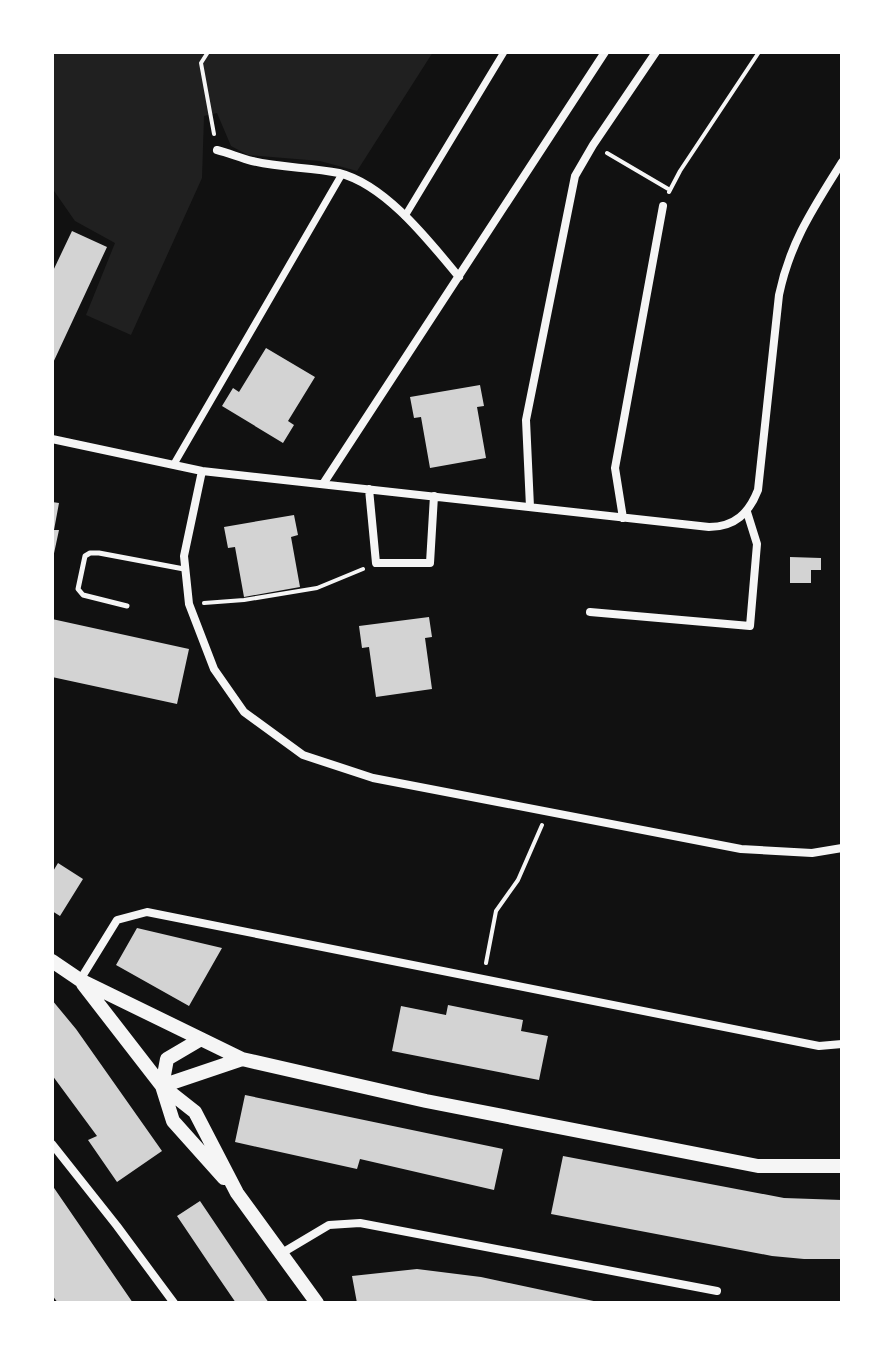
<svg xmlns="http://www.w3.org/2000/svg" width="894" height="1355" font-family="'PT Sans Narrow',sans-serif">
<style>
.green{fill:#202020}
.building{fill:#d3d3d3}
.lines{fill:none;stroke-linecap:round;stroke-linejoin:round}
.path{stroke:#f5f5f5;stroke-width:4}
.service{stroke:#f5f5f5;stroke-width:5}
.pedestrian{stroke:#f5f5f5;stroke-width:7}
.minor{stroke:#f5f5f5;stroke-width:8}
.tertiary{stroke:#f5f5f5;stroke-width:14}
</style>
<rect width="100%" height="100%" fill="#111"/>
<path class="green" d="M52,52h381l-76,119 -37,-10 -72,-6 -17,-9 -14,-33 -13,3 -2,62 -71,157 -45,-20 29,-72 -40,-22 -23,-33z"/>
<path class="building" d="M72,231l35,16 -55,118v-92z
M266,348l49,29 -27,44 6,4 -11,18 -61,-37 11,-18 6,4z
M480,385l4,21 -7,1 9,51 -56,10 -9,-51 -7,1 -4,-21z
M52,502l7,1 -5,27h5l-6,28z
M294,515l4,20 -7,2 9,50 -56,10 -9,-50 -7,1 -4,-21z
M790,557l31,1v12h-10v13h-21z
M429,617l3,20 -7,1 7,51 -56,8 -7,-50 -7,1 -3,-22z
M52,619l137,30 -12,55 -125,-27z
M58,863l25,16 -23,37 -8,-5v-38z
M137,928l85,20 -33,58 -73,-41z
M52,1000l24,29 86,122 -45,31 -29,-42 9,-4 -45,-61z
M448,1005l75,15 -2,11 27,5 -9,44 -147,-29 9,-45 45,9z
M245,1095l258,54 -9,41 -134,-31 -3,10 -122,-27z
M563,1156l221,42 58,2v59h-38l-32,-3 -221,-42z
M52,1185l81,118h-75l-6,-8z
M200,1201l33,49 36,53h-33l-26,-38 -33,-49z
M417,1269l64,8 122,26h-246l-5,-27z"/>
<g class="lines">
<path class="path" d="M208,52l-7,11 13,71
M607,153l63,37
M669,192l11,-21 79,-119
M204,603l40,-3 73,-12 46,-19
M486,963l10,-52 22,-31 24,-55"/>
<path class="service" d="M127,606l-44,-11 -5,-6 7,-33 5,-3h9l85,16"/>
<path class="pedestrian" d="M405,216l99,-164
M174,464l168,-290"/>
<path class="minor" d="M217,150c12,3 23,8 35,11 28,7 58,6 87,12 47,12 90,68 120,104
M52,439l150,32 507,56c26,0 40,-14 49,-37l21,-195c11,-53 35,-88 63,-133
M202,471l-18,85 5,48 25,65 30,43 59,43 70,23 368,71 71,4 30,-5
M323,484l282,-432
M369,489l7,74h54l4,-67
M530,507l-4,-87 49,-244 18,-31 63,-93
M623,518l-8,-50 48,-262
M590,612l160,14 7,-82 -10,-32
M80,980l37,-60 30,-8 672,134 23,-2
M52,1144l65,82 57,77
M282,1253l47,-28 31,-2 357,68"/>
<path class="tertiary" d="M52,961l28,19 162,79 184,42 332,65h84
M83,984l79,102 33,26 42,81 80,110
M201,1039l-34,20 -5,27 11,35 51,57
M162,1086l80,-27"/>
</g>
<rect width="894" height="1355" fill="none" stroke="#ffffff" stroke-width="108"/>
</svg>
